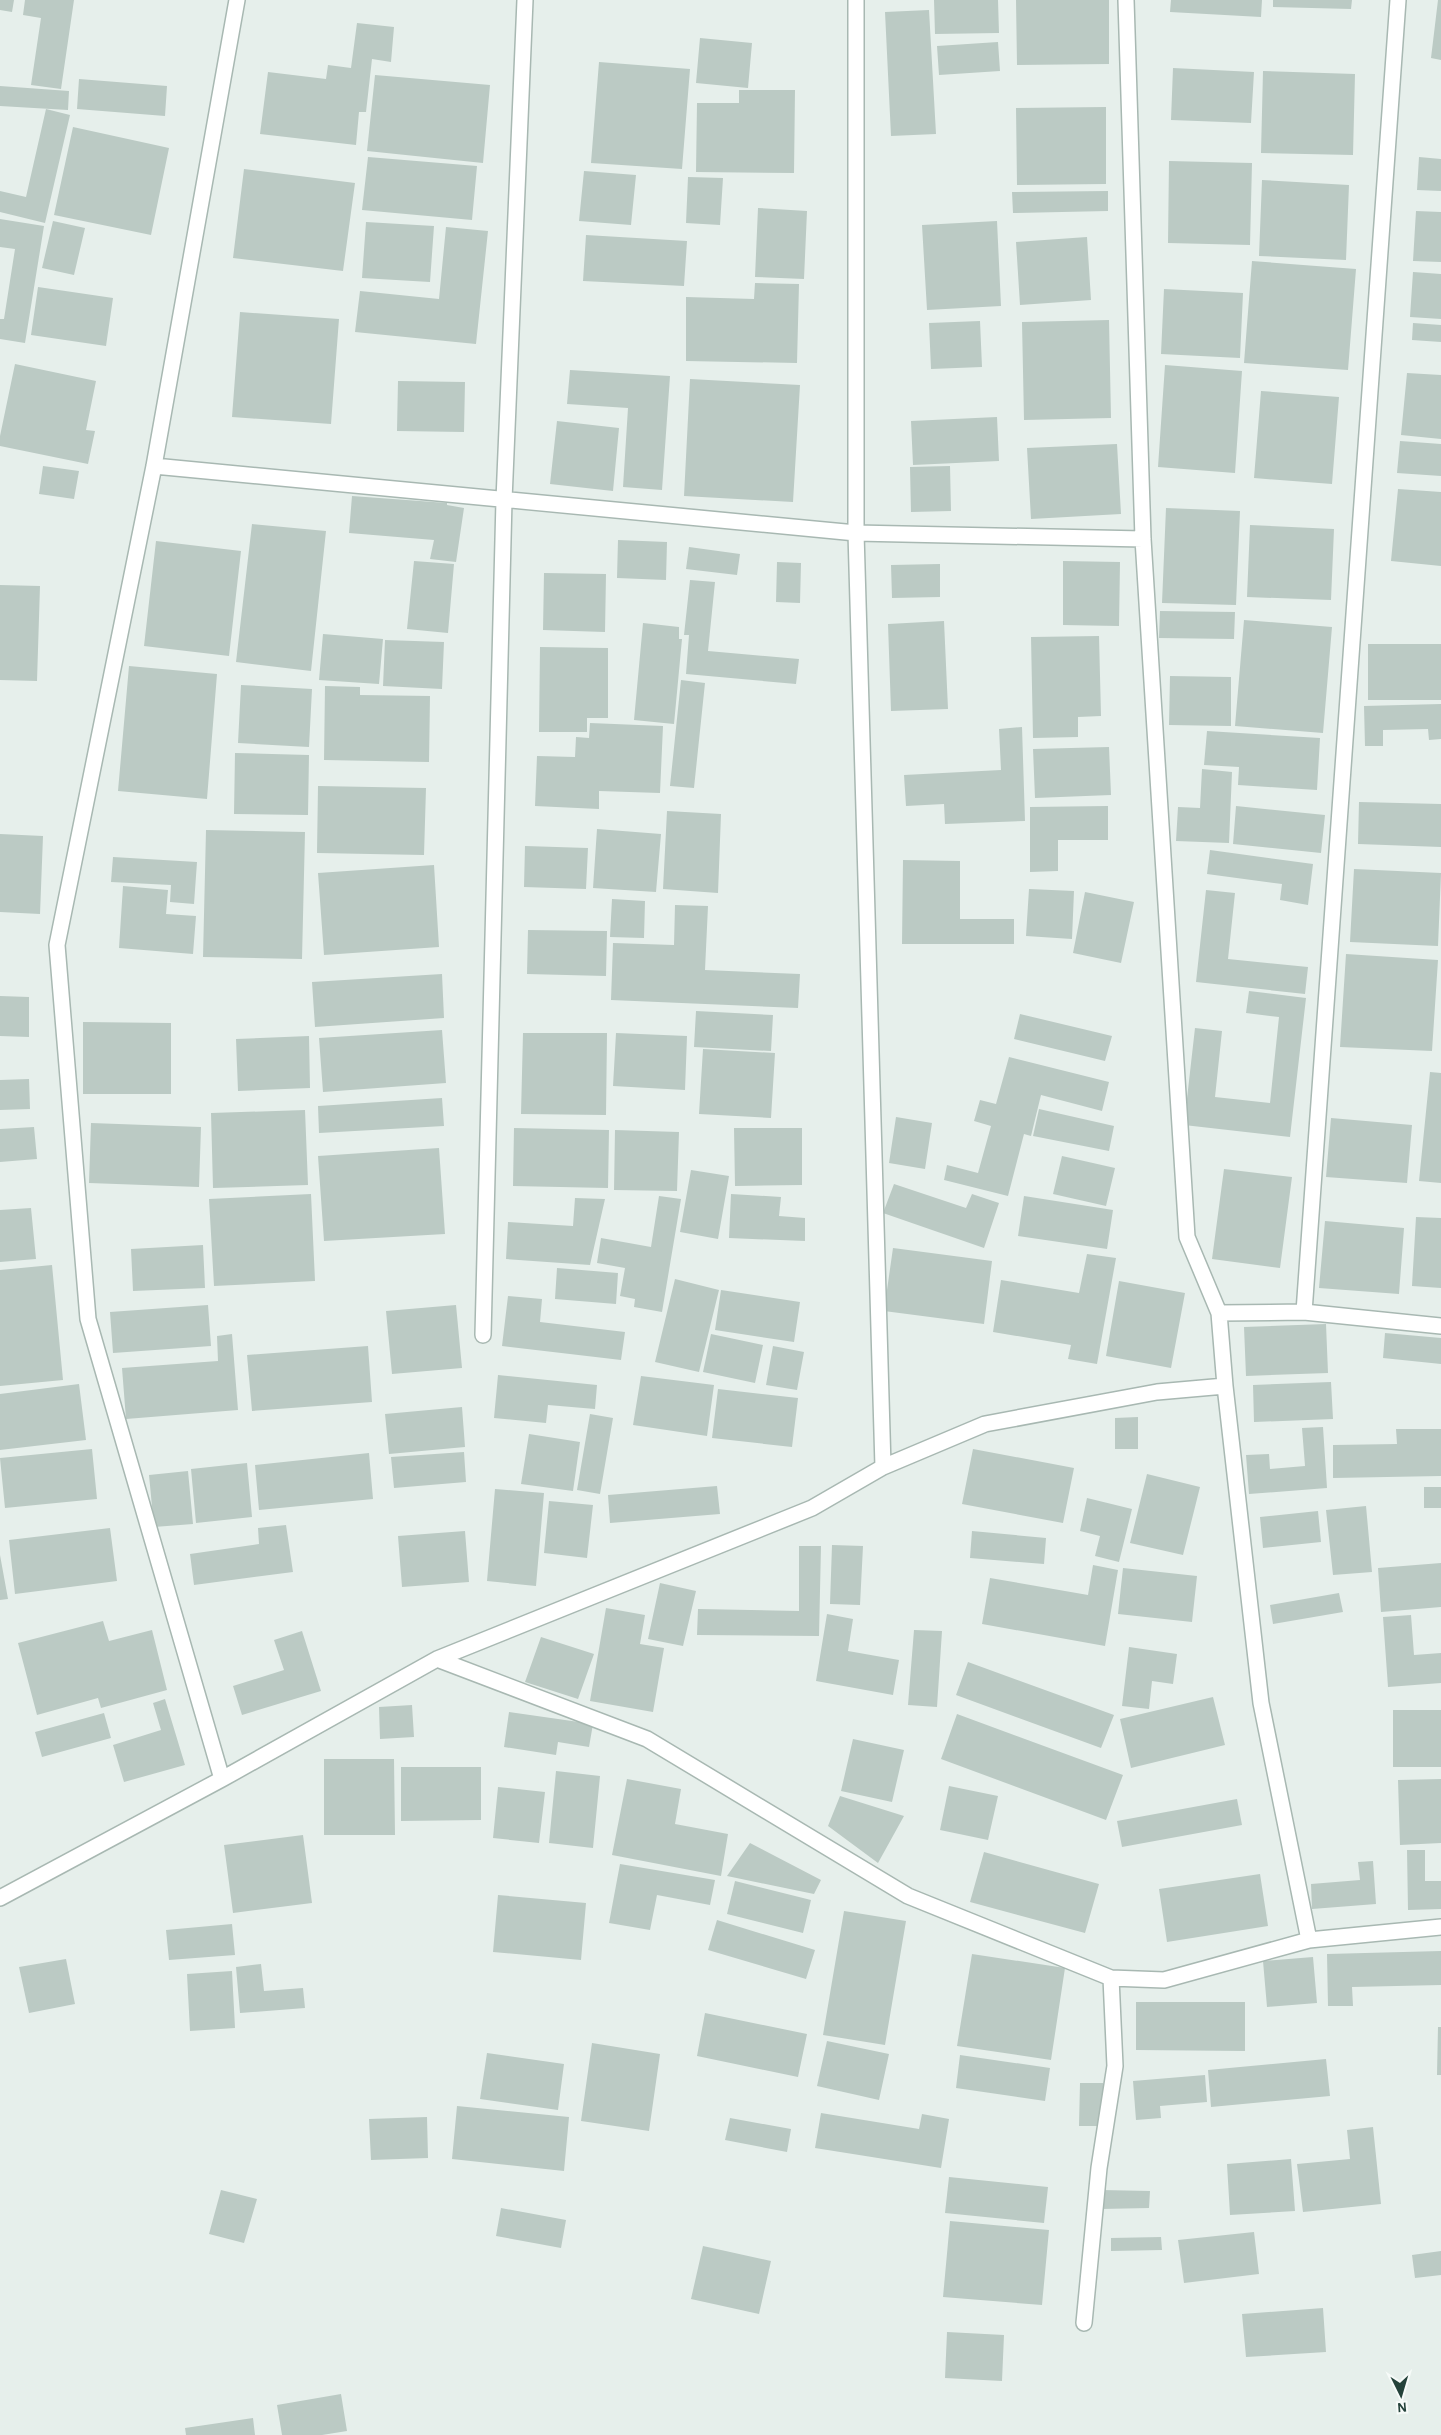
<svg xmlns="http://www.w3.org/2000/svg" width="1441" height="2435" font-family="'Alegreya Sans',sans-serif">
<style>
.building{fill:#bbcac4}
.lines{fill:none;stroke-linecap:round;stroke-linejoin:round}
.minor-casing{stroke:#a8b8b2;stroke-width:18}
.minor{stroke:#fff;stroke-width:15}
</style>
<rect width="100%" height="100%" fill="#e6efeb"/>
<path class="building" d="M0,0h14l-2,12 -12,-2z
M25,0h49l-13,89 -30,-4 10,-67 -18,-3z
M934,0h64l1,33 -64,1z
M1016,0h93v64l-92,1z
M1171,0h91l-1,17 -91,-5z
M1273,0h79l-1,9 -78,-2z
M1438,0h3v60l-10,-2z
M929,10l7,124 -45,2 -6,-124z
M357,23l37,4 -3,35 -19,-3 -6,53h-7l-3,33 -96,-11 8,-62 58,7 2,-14 23,3z
M700,38l52,5 -4,45 -52,-5z
M998,42l2,29 -61,4 -2,-29z
M599,62l91,7 -8,100 -91,-6z
M1173,68l81,4 -3,51 -80,-3z
M1263,71l92,3 -2,81 -92,-2z
M375,75l115,10 -7,78 -116,-12z
M79,79l88,7 -2,30 -88,-7z
M0,86l69,5 -1,19 -68,-4z
M739,90h56l-1,83 -98,-1 1,-69h42z
M1106,107v77l-89,1 -1,-77z
M46,109l24,6 -25,108 -45,-11v-21l26,6z
M73,127l96,21 -18,87 -97,-20z
M368,157l109,9 -5,54 -110,-10z
M1419,157l22,2v32l-24,-1z
M1169,161l83,2 -2,82 -82,-2z
M244,169l111,14 -12,88 -110,-13z
M584,171l52,4 -5,50 -52,-4z
M688,177l35,1 -3,47 -34,-2z
M1262,180l87,5 -3,75 -87,-4z
M1108,191v20l-95,2 -1,-21z
M758,208l49,3 -3,68 -49,-2z
M1416,211l25,1v50l-28,-1z
M0,219l44,7 -19,117 -25,-4v-20h4l11,-70 -15,-2z
M53,221l32,7 -11,47 -32,-7z
M997,221l4,85 -74,4 -5,-85z
M366,222l68,4 -4,56 -68,-4z
M446,227l42,4 -12,113 -121,-12 5,-41 79,8z
M586,235l101,6 -3,45 -101,-5z
M1087,237l4,63 -71,5 -4,-63z
M1252,261l104,8 -8,101 -104,-7z
M1413,272l28,2v45l-31,-2z
M755,283l44,1 -2,79 -111,-2v-64l68,2z
M38,287l75,11 -7,48 -75,-11z
M1164,289l79,4 -3,65 -79,-4z
M240,312l99,7 -8,105 -99,-7z
M1109,320l2,98 -87,2 -2,-98z
M980,321l2,46 -51,2 -2,-46z
M1413,323l28,2v17l-29,-2z
M15,364l81,17 -10,49 9,1 -7,33 -88,-18v-10z
M1165,365l77,6 -7,102 -77,-6z
M570,370l100,6 -8,114 -39,-3 5,-79 -61,-4z
M1407,373l34,2v64l-40,-4z
M690,379l110,6 -7,117 -109,-6z
M398,381l67,1 -1,50 -67,-1z
M1261,391l78,6 -7,87 -78,-6z
M997,417l2,44 -86,4 -2,-44z
M557,421l62,7 -6,63 -63,-7z
M1400,441l41,3v32l-44,-3z
M1117,444l4,70 -90,5 -4,-71z
M43,466l36,5 -5,28 -35,-5z
M950,466l1,45 -40,1 -1,-45z
M1398,489l43,3v74l-50,-5z
M352,496l95,7v2l17,3 -8,54 -26,-3 4,-19 -85,-7z
M1166,508l74,3 -4,94 -74,-2z
M252,524l74,7 -15,140 -75,-9z
M1250,525l84,4 -3,71 -84,-3z
M618,540l49,2 -1,38 -49,-2z
M156,541l85,10 -12,105 -85,-10z
M689,547l51,7 -3,21 -51,-6z
M414,561l40,3 -6,69 -41,-4z
M1063,561l57,1 -1,64 -56,-1z
M777,562l24,1 -1,40 -24,-1z
M940,564v33l-48,1 -1,-33z
M544,573l62,1 -1,58 -62,-2z
M690,580l25,2 -7,69 91,8 -3,25 -110,-10 3,-39h-5z
M0,585l40,1 -3,95 -37,-1z
M1160,611l75,1 -1,27 -75,-1z
M1244,620l88,7 -9,106 -88,-7z
M944,621l4,88 -57,2 -3,-87z
M643,623l36,4v12h3l-8,85 -40,-4z
M323,634l60,5 -4,45 -60,-4z
M1099,636l2,80 -23,1v20l-45,1 -2,-101z
M385,640l59,2 -2,47 -59,-3z
M1368,644h73v56h-73z
M540,647l68,1v70h-21v14h-48z
M129,666l88,8 -10,125 -89,-8z
M1170,676l61,1v49l-62,-1z
M681,680l24,3 -11,105 -24,-2z
M241,685l71,4 -3,58 -71,-4z
M325,686l35,1v8l70,1 -1,66 -105,-2z
M1441,704v35l-12,1 -1,-11 -45,1v16h-18l-1,-40z
M590,723l73,3 -3,67 -61,-2v18l-64,-3 2,-50 38,1 1,-20 13,1z
M1022,727l3,94 -80,3 -1,-20 -38,2 -2,-31 97,-5 -2,-41z
M1207,731l113,7 -3,52 -79,-5 1,-18 -35,-2z
M1109,747l2,48 -76,3 -2,-49z
M235,753l74,2 -1,60 -74,-1z
M1202,769l30,3 -3,71 -53,-2 2,-34 22,1z
M318,786l108,2 -2,67 -107,-2z
M1359,802l82,2v43l-83,-3z
M1108,806v34h-50v31l-28,1v-65z
M1236,806l89,9 -4,38 -88,-9z
M667,811l54,3 -3,79 -55,-4z
M597,829l64,5 -5,58 -63,-4z
M206,830l99,2 -3,127 -99,-2z
M0,834l43,2 -3,78 -40,-2z
M525,846l63,2 -2,41 -62,-2z
M1210,850l103,14 -5,41 -28,-5 2,-16 -75,-10z
M113,857l84,5 -3,42 -24,-2 1,-17 -60,-3z
M903,860l57,1v58h54v25h-112z
M434,865l5,82 -115,8 -6,-82z
M1354,869l87,4 -3,73 -88,-4z
M123,886l45,4 -2,24 30,2 -3,38 -74,-6z
M1029,889l45,2 -2,48 -46,-3z
M1206,890l29,3 -7,66 80,8 -3,27 -109,-12z
M1085,892l49,10 -13,61 -48,-10z
M612,899l33,2 -1,37 -34,-1z
M675,905l33,1 -3,64 95,4 -2,34 -187,-8 2,-57 61,2z
M528,930l79,1 -1,45 -79,-2z
M1346,954l92,6 -6,91 -92,-4z
M442,974l2,44 -129,9 -3,-45z
M1249,991l57,7 -16,139 -106,-12 11,-97 27,3 -7,66 55,6 9,-86 -33,-4z
M0,996l29,1v40l-29,-1z
M696,1011l77,4 -2,36 -77,-4z
M1020,1014l92,22 -7,25 -91,-22z
M83,1022l88,1v71h-88z
M442,1030l4,53 -123,9 -4,-54z
M523,1033h84l-1,82 -85,-1z
M616,1033l71,3 -2,54 -72,-4z
M309,1036l1,52 -72,3 -2,-52z
M703,1049l72,4 -4,65 -72,-4z
M1009,1057l100,25 -7,29 -61,-16 -10,41 -7,-2 -16,62 -64,-16 3,-15 31,8 13,-47 -17,-5 6,-21 16,4z
M1430,1072l11,1v110l-22,-2z
M29,1079l1,30 -30,1v-30z
M442,1098l2,28 -125,7 -1,-27z
M1039,1109l75,17 -5,25 -76,-15z
M305,1110l3,75 -95,3 -2,-75z
M896,1117l36,6 -7,46 -36,-6z
M1331,1118l81,7 -5,58 -81,-6z
M91,1123l110,4 -2,60 -110,-4z
M34,1127l3,32 -37,3v-33z
M514,1128l95,2 -1,58 -95,-2z
M734,1128h68v57l-67,1z
M615,1130l64,2 -2,59 -63,-1z
M439,1148l6,86 -121,7 -6,-85z
M1062,1156l53,12 -9,38 -53,-12z
M1224,1169l68,8 -12,91 -68,-9z
M691,1170l38,6 -11,63 -38,-7z
M894,1184l72,24 6,-14 27,9 -15,45 -101,-35z
M311,1194l4,87 -101,5 -5,-87z
M731,1194l50,3 -2,19 26,2v23l-76,-3z
M659,1196l22,3 -19,113 -28,-5 1,-8 -15,-3 5,-28 -28,-5 4,-25 50,9z
M1024,1196l89,14 -6,39 -89,-13z
M575,1198l30,1 -15,66 -84,-6 2,-37 65,4z
M31,1208l5,51 -36,3v-52z
M1416,1217l25,1v70l-29,-2z
M1325,1221l79,7 -5,66 -80,-6z
M203,1245l2,43 -72,3 -2,-42z
M893,1248l99,13 -8,63 -100,-13z
M1087,1254l29,4 -19,106 -29,-5 3,-14 -78,-13 8,-52 78,13z
M52,1265l11,115 -63,6v-116z
M557,1268l61,5 -2,31 -61,-5z
M675,1279l44,11 -20,82 -44,-10z
M1119,1281l66,12 -14,75 -65,-12z
M721,1290l79,12 -6,40 -79,-12z
M508,1296l34,3 -2,23 85,10 -4,28 -119,-14z
M208,1305l3,41 -98,7 -3,-41z
M456,1305l6,63 -70,6 -6,-63z
M1326,1324l2,49 -82,3 -2,-49z
M1385,1333l56,5v26l-58,-6z
M232,1334l6,76 -112,9 -4,-51 96,-7 -1,-25z
M711,1334l52,11 -8,38 -52,-11z
M368,1346l4,56 -120,9 -5,-56z
M773,1346l31,6 -7,38 -31,-5z
M498,1375l99,10 -2,24 -47,-4 -2,18 -52,-5z
M641,1376l73,9 -7,51 -74,-11z
M1331,1382l2,37 -79,3 -1,-37z
M79,1384l7,56 -86,10v-56z
M718,1389l80,9 -6,49 -80,-9z
M462,1407l3,40 -76,7 -4,-40z
M590,1414l23,4 -13,76 -23,-4z
M1138,1417v32h-23v-31z
M1323,1427l4,61 -78,6 -3,-39 23,-1 1,15 35,-3 -3,-38z
M1396,1429h45v47l-108,2v-33l64,-1z
M529,1434l51,8 -7,49 -52,-7z
M92,1449l5,50 -92,9 -5,-50z
M973,1449l101,19 -11,55 -101,-19z
M464,1452l2,30 -72,6 -3,-31z
M369,1453l4,46 -114,11 -4,-45z
M247,1463l5,54 -56,6 -5,-54z
M188,1471l5,53 -39,3 -5,-52z
M1147,1474l53,13 -17,68 -53,-12z
M717,1486l3,28 -110,9 -2,-28z
M1424,1487h17v21h-17z
M495,1489l49,4 -8,93 -49,-5z
M1087,1498l45,11 -13,53 -24,-6 5,-20 -20,-5z
M549,1501l44,4 -6,53 -43,-5z
M1366,1506l6,66 -39,3 -7,-65z
M1318,1511l3,31 -58,6 -3,-31z
M286,1525l7,47 -99,13 -4,-31 69,-10 -1,-16z
M110,1528l7,53 -102,13 -6,-54z
M465,1531l4,51 -67,5 -4,-51z
M972,1531l74,7 -2,26 -74,-6z
M832,1545l31,1 -3,59 -30,-1z
M799,1546h22l-2,90 -122,-1 1,-26 101,2z
M0,1555l8,44 -8,1z
M1441,1563v44l-60,5 -3,-44z
M1093,1565l25,5 -13,76 -123,-22 8,-46 98,17z
M1123,1568l74,8 -5,46 -74,-8z
M660,1583l36,8 -13,55 -35,-7z
M1339,1593l4,19 -70,12 -3,-19z
M606,1608l39,7 -5,29 24,4 -11,64 -63,-11z
M827,1614l26,5 -5,32 51,9 -6,35 -77,-14z
M1411,1615l3,40 27,-2v30l-53,4 -5,-70z
M103,1621l6,20 43,-11 15,60 -66,18 -3,-10 -61,17 -19,-72z
M914,1630l28,1 -5,76 -29,-2z
M302,1631l19,60 -79,24 -9,-29 51,-16 -10,-30z
M541,1637l53,17 -16,45 -53,-17z
M1129,1647l48,7 -4,30 -21,-3 -3,28 -27,-3z
M968,1662l146,53 -13,33 -145,-53z
M1213,1697l12,48 -94,23 -11,-49z
M165,1699l20,66 -61,17 -11,-37 48,-15 -8,-27z
M412,1705l2,32 -34,2 -1,-32z
M1393,1710h48v57h-48z
M509,1712l84,12 -4,23 -31,-5 -2,13 -52,-8z
M104,1713l7,25 -69,19 -7,-25z
M957,1714l166,61 -17,45 -165,-61z
M853,1739l51,11 -12,52 -51,-11z
M324,1759h70l1,76h-71z
M401,1767h80v53l-80,1z
M556,1771l44,5 -7,72 -44,-5z
M627,1779l54,10 -6,35 53,10 -7,42 -109,-21z
M1441,1779v64l-41,2 -2,-65z
M949,1786l49,10 -10,44 -48,-10z
M498,1787l47,5 -6,51 -46,-5z
M840,1796l64,20 -26,47 -50,-37z
M1237,1799l5,26 -120,22 -5,-26z
M303,1835l9,68 -79,10 -9,-68z
M750,1843l71,37 -7,14 -87,-18z
M1407,1850h18v31h16v28l-33,1z
M984,1852l115,32 -14,49 -115,-31z
M1373,1861l3,43 -64,5 -1,-25 49,-4 -2,-18z
M620,1864l95,16 -5,25 -53,-10 -7,35 -41,-7z
M1260,1874l8,52 -101,16 -8,-53z
M735,1881l76,19 -8,33 -76,-19z
M498,1895l88,8 -5,57 -88,-8z
M844,1911l62,10 -21,124 -62,-10z
M717,1920l98,30 -9,29 -98,-29z
M232,1924l3,31 -66,5 -3,-30z
M1441,1951v34l-89,2 1,19h-25l-1,-52z
M972,1954l93,14 -14,92 -94,-14z
M1313,1957l4,46 -50,4 -4,-46z
M66,1959l9,45 -46,9 -10,-46z
M261,1964l3,27 39,-3 2,20 -65,5 -4,-46z
M232,1971l3,57 -45,3 -3,-57z
M1136,2002h109v49l-109,-1z
M705,2013l102,21 -9,43 -101,-21z
M1438,2027h3v48h-4z
M827,2041l62,13 -10,46 -62,-14z
M592,2043l68,11 -11,77 -68,-10z
M487,2053l77,11 -6,46 -78,-11z
M960,2055l90,13 -5,33 -89,-13z
M1326,2059l4,37 -119,11 -3,-37z
M1205,2075l2,27 -47,4 1,12 -25,2 -3,-39z
M1080,2083h23v43h-24z
M457,2106l112,11 -5,54 -112,-12z
M821,2113l98,16 3,-15 27,5 -8,49 -126,-20z
M427,2117l1,41 -57,2 -2,-41z
M730,2118l61,11 -4,23 -62,-12z
M1373,2127l8,77 -78,8 -6,-48 53,-5 -3,-29z
M1291,2159l4,52 -65,4 -3,-51z
M949,2177l99,10 -4,36 -99,-10z
M221,2190l36,9 -13,44 -35,-9z
M1101,2190l49,1 -1,17 -48,1z
M501,2208l65,12 -5,28 -65,-12z
M950,2221l99,9 -7,75 -99,-8z
M1254,2232l5,42 -75,9 -6,-43z
M1161,2237l1,13 -51,1v-13z
M703,2246l68,15 -12,53 -68,-15z
M1441,2251v24l-26,3 -3,-23z
M1323,2308l3,44 -80,5 -4,-43z
M947,2332l57,3 -2,46 -57,-3z
M341,2394l6,37 -25,4h-40l-5,-30z
M253,2418l2,17h-69l-1,-7z"/>
<g class="lines">
<defs>
<path id="minor" d="M1126,0l17,539 44,698 32,76
M154,466l702,67 287,6
M1304,1312l94,-1312
M483,1335l21,-835 21,-500
M1225,1386l36,317 48,237
M883,1467l102,-43 172,-32 68,-6 -6,-73 85,-1 137,14
M437,1659l210,80 261,157 203,82 53,2 145,-40 132,-13
M222,1779l-134,-460 -31,-374 97,-479 83,-466
M0,1898l222,-119 215,-120 375,-151 71,-41 -27,-934v-533
M1084,2323l15,-155 16,-102 -4,-88"/>
</defs>
<use href="#minor" class="minor-casing"/>
<use href="#minor" class="minor"/>
</g>
<g transform="translate(1401 2395) rotate(175)" stroke="#f7fbf9" stroke-width="4" paint-order="stroke">
<path d="M0-4L9 19L0 12L-9 19Z" fill="#24423a"/>
<text y="-8" font-size="14" font-weight="bold" text-anchor="middle" fill="#24423a">N</text>
</g>
</svg>
